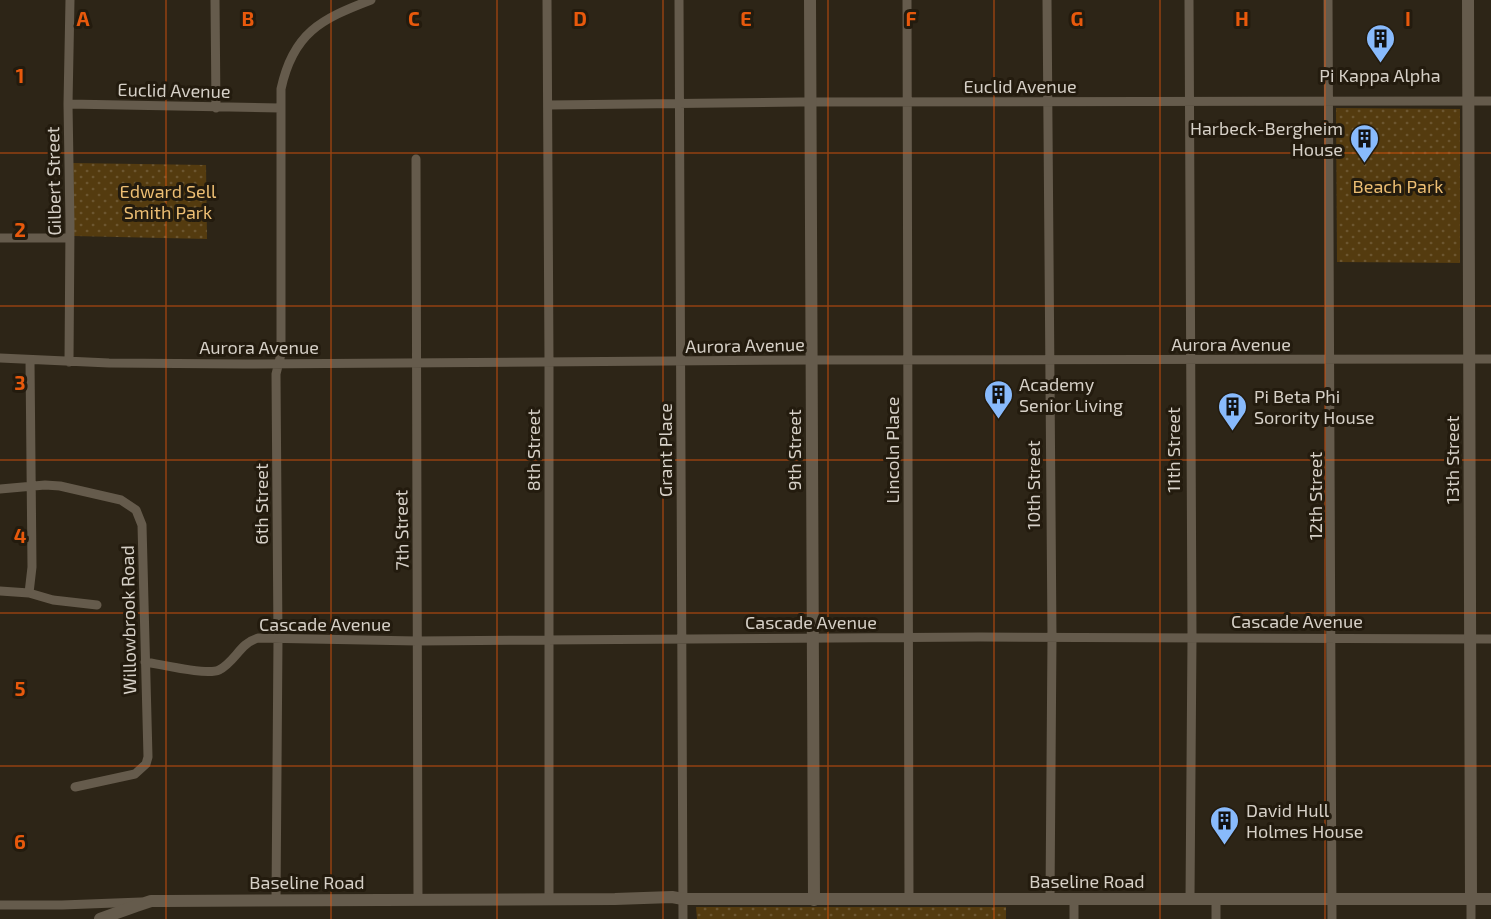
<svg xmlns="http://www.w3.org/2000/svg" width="1491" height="919" font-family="'Exo 2',sans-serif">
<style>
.grass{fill:url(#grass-dots)}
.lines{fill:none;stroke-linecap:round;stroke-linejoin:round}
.minor{stroke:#655b4c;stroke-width:9}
.tertiary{stroke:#655b4c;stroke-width:12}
.grid{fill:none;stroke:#e8590c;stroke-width:1.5;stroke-opacity:0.55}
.labels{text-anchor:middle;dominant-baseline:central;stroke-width:6;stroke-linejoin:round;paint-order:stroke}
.poi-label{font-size:18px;fill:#d6d0c7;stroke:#231b0e;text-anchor:start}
.street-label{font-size:18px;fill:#d6d0c7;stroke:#231b0e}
.park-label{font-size:18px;fill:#edbe73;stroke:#231b0e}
.grid-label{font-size:20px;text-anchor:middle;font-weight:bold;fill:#e8590c;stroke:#231b0e;stroke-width:6;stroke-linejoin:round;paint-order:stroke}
</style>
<defs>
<pattern id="grass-dots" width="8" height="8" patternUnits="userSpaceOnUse" patternTransform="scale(1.5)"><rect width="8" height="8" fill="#543b0f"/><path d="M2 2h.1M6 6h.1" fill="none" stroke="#6c5630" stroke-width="1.8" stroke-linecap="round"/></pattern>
</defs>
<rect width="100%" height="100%" fill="#2d2517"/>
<path class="grass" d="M1336,108l124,1v154l-123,-1z
M73,163l133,2 1,74 -133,-3z
M696,907h310v12h-309z"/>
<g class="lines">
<path class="minor" d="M215,0l1,108
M547,0l2,362v537
M679,0l4,919
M907,0l2,900
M1047,0l5,637 -2,262
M1189,0l3,638 -2,261
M1328,0l4,919
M68,104l212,4
M549,105l251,-3 691,-1
M416,159l2,741
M0,238h70
M0,358l109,5 136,1 567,-4 679,-1
M69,362l1,-137 -2,-121 2,-104
M0,489l45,-4 15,1 61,14 15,10 6,15 6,232 -2,7 -11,10 -60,13
M0,591l29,2 24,7 44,5
M29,593l3,-26 -2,-206
M145,662c15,2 62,14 74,8 16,-8 21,-27 39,-32l159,3 563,-4 511,2
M1471,899v20
M276,900l2,-261 -2,-265 5,-20v-265c12,-56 40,-70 90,-89
M0,905h62l79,-3
M1074,919v-20
M1216,919v-20"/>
<path class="tertiary" d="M810,0l4,900
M1468,0l3,899
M100,919l36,-13 15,-5h13l451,-2 57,-2 11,2h808"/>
</g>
<path class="grid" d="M166,0v919M331,0v919M497,0v919M663,0v919M828,0v919M994,0v919M1160,0v919M1325,0v919M0,153h1491M0,306h1491M0,460h1491M0,613h1491M0,766h1491"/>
<defs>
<symbol id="building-pin" viewBox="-11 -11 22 30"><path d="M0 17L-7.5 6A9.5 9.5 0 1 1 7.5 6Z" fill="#88bafc" stroke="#231b0e"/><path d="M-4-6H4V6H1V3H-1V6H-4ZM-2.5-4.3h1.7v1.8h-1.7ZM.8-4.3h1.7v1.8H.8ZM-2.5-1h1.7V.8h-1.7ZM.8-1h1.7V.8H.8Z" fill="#111"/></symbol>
</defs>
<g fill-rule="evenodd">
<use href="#building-pin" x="1364" y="22" width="33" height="45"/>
<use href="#building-pin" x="1348" y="122" width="33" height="45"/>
<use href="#building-pin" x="982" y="378" width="33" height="45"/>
<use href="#building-pin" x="1216" y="390" width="33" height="45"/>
<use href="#building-pin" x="1208" y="804" width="33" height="45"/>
</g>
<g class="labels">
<g class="poi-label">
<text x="1380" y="75" text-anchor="middle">Pi Kappa Alpha</text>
<text x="1343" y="128" text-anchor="end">Harbeck-Bergheim<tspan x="1343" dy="21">House</tspan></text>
<text x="1019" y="384">Academy<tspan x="1019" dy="21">Senior Living</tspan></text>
<text x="1254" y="396">Pi Beta Phi<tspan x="1254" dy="21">Sorority House</tspan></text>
<text x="1246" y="810">David Hull<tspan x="1246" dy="21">Holmes House</tspan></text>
</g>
<g class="street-label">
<text x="1020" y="86">Euclid Avenue</text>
<text transform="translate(174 90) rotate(1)">Euclid Avenue</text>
<text transform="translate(53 181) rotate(-91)">Gilbert Street</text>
<text x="1231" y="344">Aurora Avenue</text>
<text transform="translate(745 345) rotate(-1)">Aurora Avenue</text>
<text x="259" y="347">Aurora Avenue</text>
<text transform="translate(533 450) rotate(-90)">8th Street</text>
<text transform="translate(665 450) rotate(-90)">Grant Place</text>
<text transform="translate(794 450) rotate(-90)">9th Street</text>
<text transform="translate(892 450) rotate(-90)">Lincoln Place</text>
<text transform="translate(1173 450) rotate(-90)">11th Street</text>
<text transform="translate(1452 460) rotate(-90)">13th Street</text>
<text transform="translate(1033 485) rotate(-90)">10th Street</text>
<text transform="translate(1315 496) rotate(-90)">12th Street</text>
<text transform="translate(261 504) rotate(-90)">6th Street</text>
<text transform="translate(401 530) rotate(-91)">7th Street</text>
<text transform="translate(128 620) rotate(-91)">Willowbrook Road</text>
<text x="1297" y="621">Cascade Avenue</text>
<text x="811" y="622">Cascade Avenue</text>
<text x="325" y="624">Cascade Avenue</text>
<text x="1087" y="881">Baseline Road</text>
<text x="307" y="882">Baseline Road</text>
</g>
<g class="park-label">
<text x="1398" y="186">Beach Park</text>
<text x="168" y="191">Edward Sell<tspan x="168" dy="21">Smith Park</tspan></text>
</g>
</g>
<g class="grid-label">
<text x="83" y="26">A</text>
<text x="248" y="26">B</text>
<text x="414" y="26">C</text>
<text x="580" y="26">D</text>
<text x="746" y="26">E</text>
<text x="911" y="26">F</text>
<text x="1077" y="26">G</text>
<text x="1242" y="26">H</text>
<text x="1408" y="26">I</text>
<text x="20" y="83">1</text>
<text x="20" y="237">2</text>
<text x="20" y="390">3</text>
<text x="20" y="543">4</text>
<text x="20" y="696">5</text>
<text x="20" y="849">6</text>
</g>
</svg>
